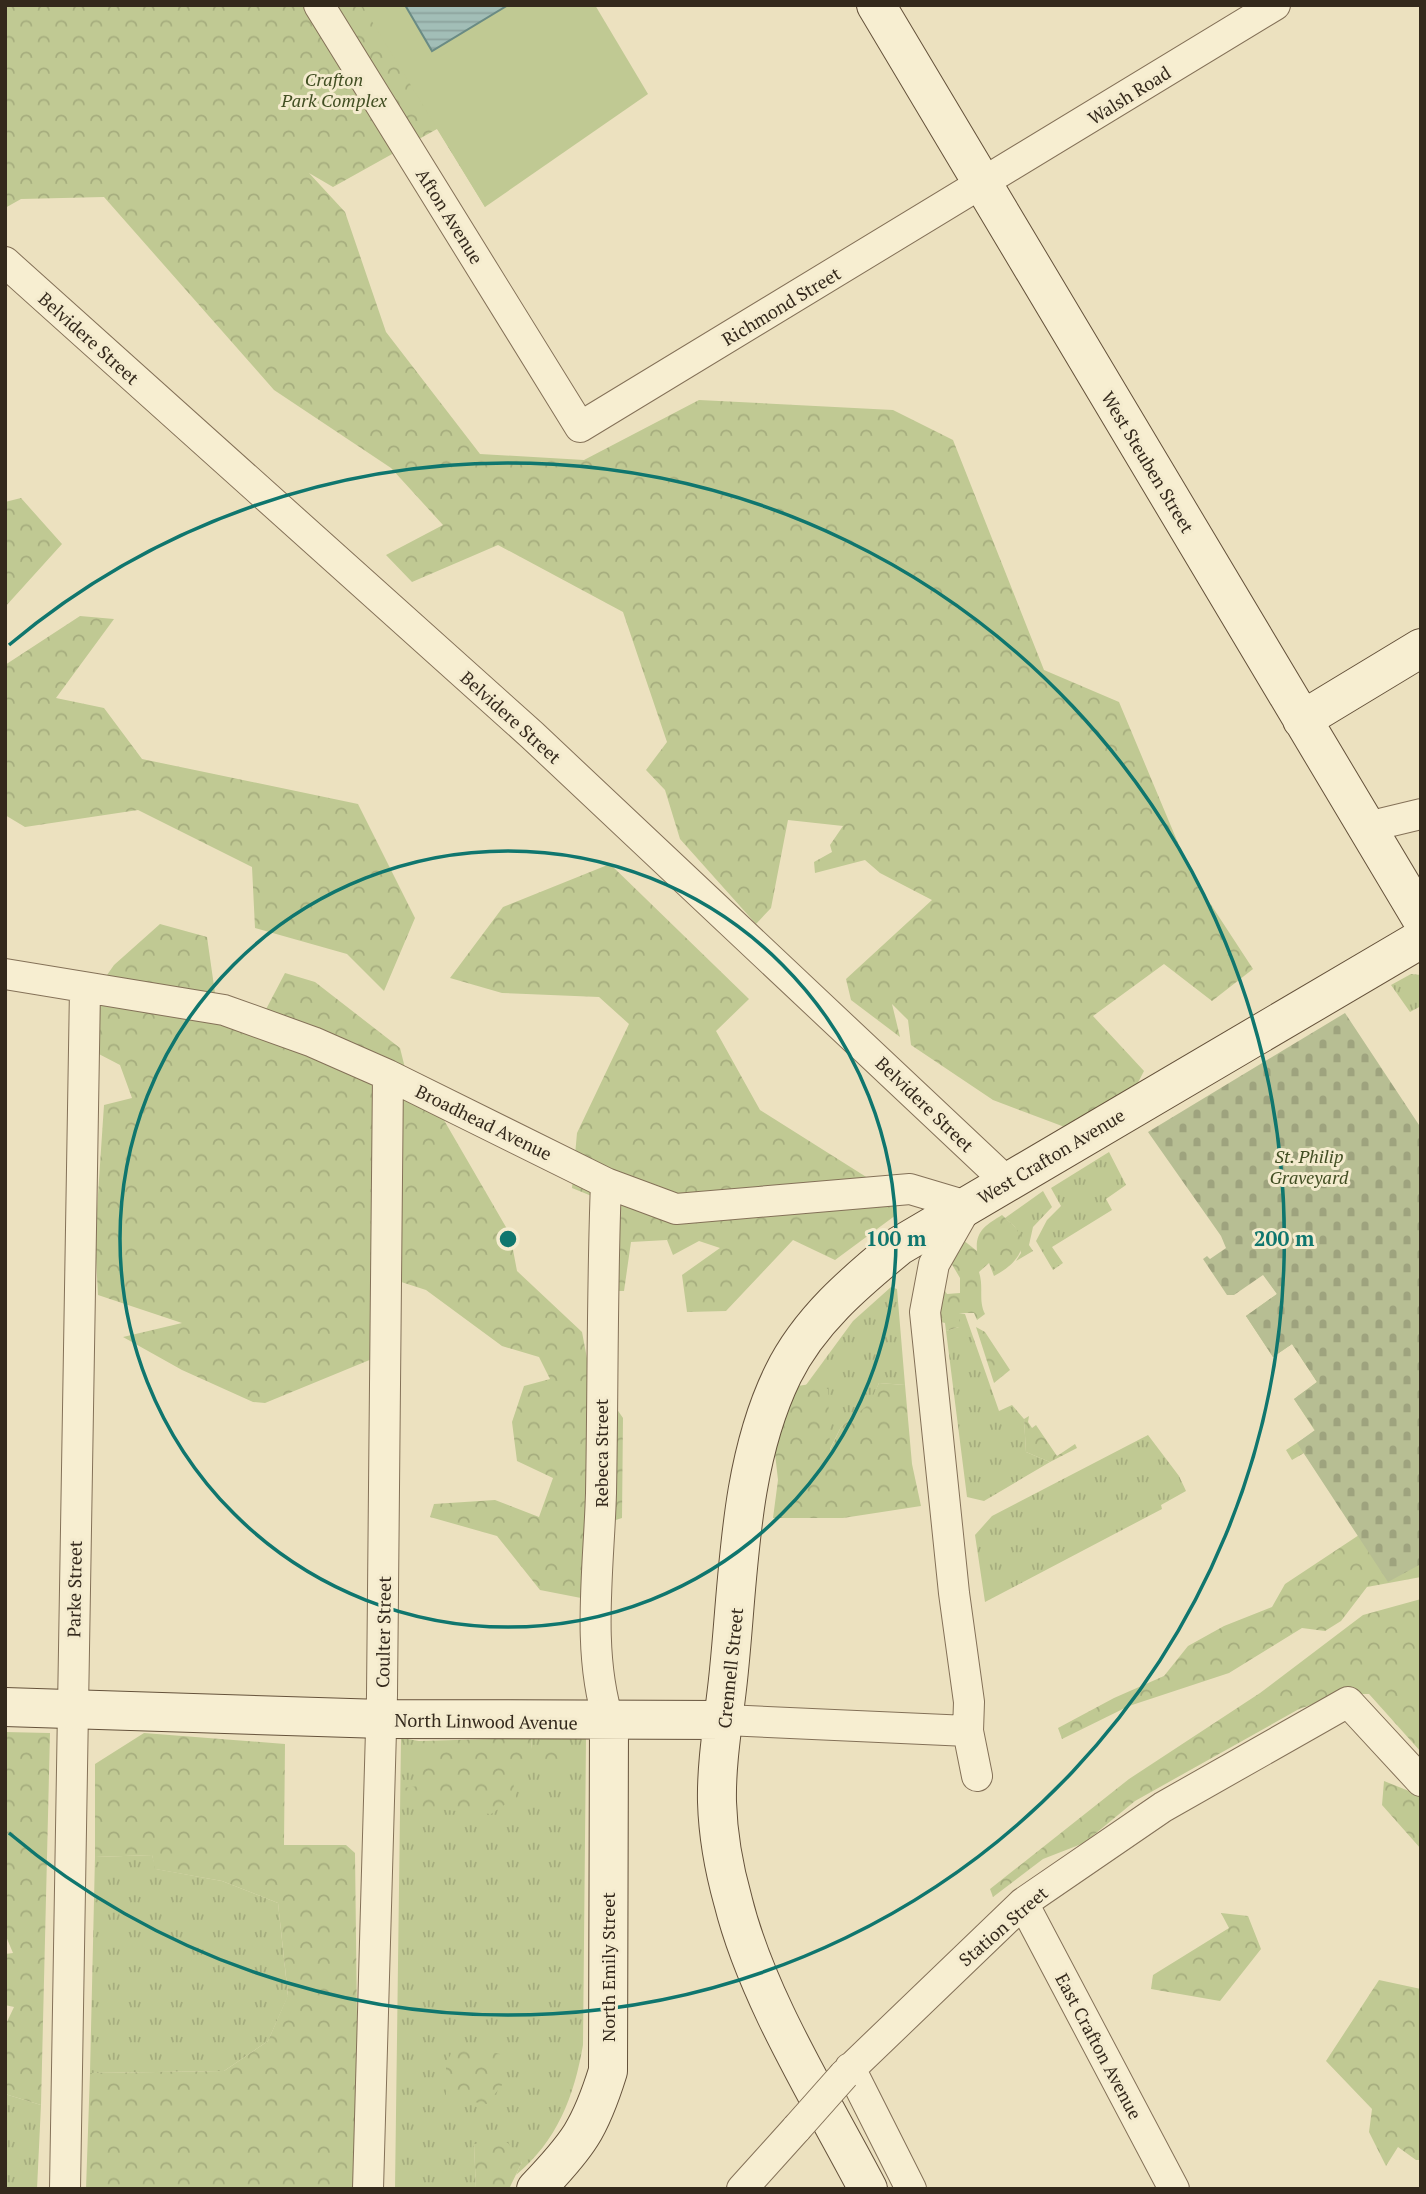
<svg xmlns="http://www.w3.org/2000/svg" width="1426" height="2194" font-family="'PT Serif',serif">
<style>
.grass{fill:url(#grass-tufts)}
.forest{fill:url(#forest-crowns)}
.cemetery{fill:url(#cemetery-stones)}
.garden{fill:#c0c993}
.water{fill:url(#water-rules);stroke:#6a8b84;stroke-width:2}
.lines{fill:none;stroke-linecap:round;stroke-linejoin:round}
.street-casing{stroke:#847158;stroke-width:32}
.secondary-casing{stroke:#65523b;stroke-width:40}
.street{stroke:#f7eed1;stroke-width:30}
.secondary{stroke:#f7eed1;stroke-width:38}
.street-bridge-casing{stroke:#847158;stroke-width:32;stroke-linecap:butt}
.street-bridge{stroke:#f7eed1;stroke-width:30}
.ring{fill:none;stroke:#0f766e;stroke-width:3.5}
.labels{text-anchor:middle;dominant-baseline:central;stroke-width:6;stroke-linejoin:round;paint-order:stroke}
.park-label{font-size:18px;font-style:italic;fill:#424f23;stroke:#f4ebce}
.street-label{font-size:18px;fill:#34291c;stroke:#f4ebce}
.centre{fill:#0f766e;stroke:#f4ebce;stroke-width:3.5}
.ring-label{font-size:21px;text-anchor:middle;font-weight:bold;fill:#0f766e;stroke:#f4ebce;stroke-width:6;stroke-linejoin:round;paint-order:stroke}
</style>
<defs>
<pattern id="grass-tufts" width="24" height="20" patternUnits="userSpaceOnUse" patternTransform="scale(1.75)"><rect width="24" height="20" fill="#c0c993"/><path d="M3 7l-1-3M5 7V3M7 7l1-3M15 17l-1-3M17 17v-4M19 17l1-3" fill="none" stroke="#a6ad7e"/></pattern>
<pattern id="forest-crowns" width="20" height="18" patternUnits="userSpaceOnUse" patternTransform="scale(1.75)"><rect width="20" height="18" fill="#c0c993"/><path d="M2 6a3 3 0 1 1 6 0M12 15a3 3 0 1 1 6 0" fill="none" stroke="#a6ad7e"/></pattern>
<pattern id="cemetery-stones" width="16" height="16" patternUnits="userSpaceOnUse" patternTransform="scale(1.75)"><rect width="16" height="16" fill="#b7be93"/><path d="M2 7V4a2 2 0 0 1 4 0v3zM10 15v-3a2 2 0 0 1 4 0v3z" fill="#9ea37e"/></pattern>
<pattern id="water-rules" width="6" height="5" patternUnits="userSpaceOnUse" patternTransform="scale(1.75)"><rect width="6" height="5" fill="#a2beb7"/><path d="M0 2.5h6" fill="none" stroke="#8ca39d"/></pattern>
</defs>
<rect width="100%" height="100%" fill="#ece1bf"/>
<path class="grass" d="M1411,974l10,1v31l-11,6 -19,-27z
M1109,1152l17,33 -20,14 6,11 -60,37 11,16 -10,7 -17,-29 11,-21 14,-14 -10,-18z
M1043,1191l9,16 -19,20 -4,18 4,6 -17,10 5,-8 -6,-26 -10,-9z
M891,1287l6,2 8,96 -26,-2 -9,21 -29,23 -12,24 -23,-66 47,-64z
M959,1313l6,1 34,97 13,-6 12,14 2,33 24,10 -66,39 -17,-4 -21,-166 13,-4z
M1148,1435l31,41 7,15 -25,14 1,4 -177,93 -10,-67 17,-19z
M401,1738l18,3v45l-17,20 108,-38 22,-19 -1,-11 55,1 -3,306c-9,52 -26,96 -67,130l6,-13 -48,-18 2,45h-81z
M152,1855l4,14 66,12 56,22 10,93 -20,45 -44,30 -134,2 5,-216z
M5,2094l36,11 -4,84h-32z"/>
<path class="forest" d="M5,5h590l-110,202 -48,-78 -104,58 -24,-14 36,39 41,120 94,122 104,6 115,-60 194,10 60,30 91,230 75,32 72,172 62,95 -41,32 -48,-37 -71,52 51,55 -17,33 -49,28 -85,-32 -82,-55 -3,-25 -16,-16 8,33 -49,-37 -5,-21 86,-79 -52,-27 -15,-13 -50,13 -1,-11 18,-10 -2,-7 13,-19 -55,-6 -17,88 -15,16 -76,-85 -15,-49 -19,-20 21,-28 -44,-130 -125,-67 -86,37 -26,-27 57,-30 -52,-57 -117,-78 -170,-193 -83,2 -16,9z
M21,498l41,46 -57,63v-105z
M80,616l34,3 -58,79 48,10 38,51 216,45 57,114 -31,73 -37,-37 -92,-26 -3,-61 -114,-57 -113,17 -20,-12v-150z
M610,864l139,135 -33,32 44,79 138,87 -2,18 -61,45 -42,-20 -67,71 -39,1 -5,-37 38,-27 -21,-7 -26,14 -6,-15 -36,2 -7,49h-10l-15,-92 -27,-11 5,-55 52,-109 -30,-27 -97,-4 -52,-15 53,-71z
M160,924l47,13 9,63 47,15 22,-42 30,9 85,66 12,48 29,19 69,119 7,37 65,61 7,37 34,49 -1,100 -31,10 -10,70 -41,-8 -43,-54 -67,-19 4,-13 61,-4 44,17 14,-39 -36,-17 -5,-39 12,-36 26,-7 -11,-22 -37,-11 -76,-56 -34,-11 -20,80 -107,44 -12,-1 -71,-32 -59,-33 59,-14 -84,-28 -3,-56 9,-134 28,-7 -12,-33 -25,-13 -16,-37 35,-50z
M1002,1215l13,12 9,15c-6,19 -14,25 -30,34l-5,-13 -10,9c5,15 -1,28 6,42l-8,6 -3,-7h-15v14l-13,4 -1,-8 -11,-3 7,-35 6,9 13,-1v-15l-10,-17 13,-21 14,11c-2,-20 9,-26 25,-36z
M1264,1275l157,8v294l-54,10 -26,34 -16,10 -23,-3 -73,45 -100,33 -67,33 -4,-11 56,-30 50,-22 24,-30 36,-20 48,-19 13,-23 74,-49 -55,-82 -12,7 -6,-10 29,-19 -21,-32 23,-17 -25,-38 -19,13 -27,-41 31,-22z
M976,1327l9,5 25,38 -16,13z
M879,1383l26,2 7,79 9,42 -78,12h-70l5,-38 -7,-62 15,-30 24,-4 18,5 2,61 11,-23 28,-23z
M1029,1416l-1,6 4,6 4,-3 21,31 18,-12 2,4 -27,14 -24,-10 -2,-33z
M1421,1599v153l-52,-58h-27l-43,15 -164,92 -51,42 -41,16 -50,38 -3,-8 139,-110 131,-86 103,-78z
M5,1732l45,1 -9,372 -36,-11v-68l9,-19 -9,-2v-51l8,-1 -8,-19z
M144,1733l141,11 -1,101h62l9,8 4,336h-273l4,-116 134,-2 44,-30 20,-46 -10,-92 -56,-22 -67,-12 -3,-14 -57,2v-93z
M531,1738l1,11 30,-2 2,17 -54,4 6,29 -25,17 -89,-8v-18l17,-2v-45z
M1384,1781l35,14 2,-2v56l-39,-44z
M1221,1913l27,3 13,33 -41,52 -69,-12 2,-14 76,-47z
M1379,1980l42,9v171h-5l-18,-13 -12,19 -17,-34 3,-23 -46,-48z
M457,2043l43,11 2,31 -15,19 -41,-6v-35z
M508,2143l14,19 -13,27h-33l-2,-45z"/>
<path class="cemetery" d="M1345,1013l76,115v436l-33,18 -91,-139 18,-13 -21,-31 23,-17 -25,-38 -19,13 -27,-41 31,-22 -14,-19 -29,20h-7l-24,-36 4,-3 3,3 16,-11 -5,-12 -73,-104z"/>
<path class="garden" d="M362,5h233l53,89 -163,113z"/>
<path class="water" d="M405,5h103l-76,46z"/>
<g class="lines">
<defs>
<path id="street" d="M319,5l261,422 695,-422
M5,262l527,473 475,447
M1367,827l54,-13
M5,974l219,36 89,32 75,33 218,108 70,26 234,-20 57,17 -33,58 -9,48 29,281 15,109 -1,29 9,45
M606,1183c-4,103 -3,206 -5,310 -2,74 -15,158 8,229
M725,1720l243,11
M1023,1903l151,286
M850,2068l61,121
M844,2075l179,-172 140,-96 185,-105 73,79
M65,2189l20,-1200
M368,2189l14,-494 6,-620
M742,2189l55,-61"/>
<path id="secondary" d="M876,5l545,913
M1302,720l119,-72
M5,1707l377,12 343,1
M536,2189c42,-44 54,-60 72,-118l1,-349
M868,2189c-47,-90 -111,-191 -135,-288 -9,-32 -15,-65 -16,-99 -1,-43 8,-89 12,-132 10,-98 10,-206 54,-296 26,-53 71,-91 116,-128l522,-307"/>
</defs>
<use href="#street" class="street-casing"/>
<use href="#secondary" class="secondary-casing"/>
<use href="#street" class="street"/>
<use href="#secondary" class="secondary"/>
<defs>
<path id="street-bridge" d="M797,2128l47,-53"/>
</defs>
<use href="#street-bridge" class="street-bridge-casing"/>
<use href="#street-bridge" class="street-bridge"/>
</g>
<g class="ring">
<circle cx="508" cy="1239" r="388"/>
<path d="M9 645A776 776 0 1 1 9 1833"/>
</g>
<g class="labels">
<g class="park-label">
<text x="334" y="79">Crafton<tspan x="334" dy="21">Park Complex</tspan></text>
<text x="1309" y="1156">St. Philip<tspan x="1309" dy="21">Graveyard</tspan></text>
</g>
<g class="street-label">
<text transform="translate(1129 95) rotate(-32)">Walsh Road</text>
<text transform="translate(450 216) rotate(58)">Afton Avenue</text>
<text transform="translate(781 306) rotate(-31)">Richmond Street</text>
<text transform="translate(89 338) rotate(42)">Belvidere Street</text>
<text transform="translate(1148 462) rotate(59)">West Steuben Street</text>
<text transform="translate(511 717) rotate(42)">Belvidere Street</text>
<text transform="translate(925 1104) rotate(44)">Belvidere Street</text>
<text transform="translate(484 1122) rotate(26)">Broadhead Avenue</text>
<text transform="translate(1051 1156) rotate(-31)">West Crafton Avenue</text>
<text transform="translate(601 1453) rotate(-90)">Rebeca Street</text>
<text transform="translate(74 1589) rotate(-89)">Parke Street</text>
<text transform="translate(383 1632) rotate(-89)">Coulter Street</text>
<text transform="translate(730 1668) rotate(-84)">Crennell Street</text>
<text transform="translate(486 1721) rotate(1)">North Linwood Avenue</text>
<text transform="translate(1003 1926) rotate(-41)">Station Street</text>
<text transform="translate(608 1967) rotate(-90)">North Emily Street</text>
<text transform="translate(1099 2046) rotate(62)">East Crafton Avenue</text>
</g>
</g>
<circle cx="508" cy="1239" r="10" class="centre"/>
<g class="ring-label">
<text x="896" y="1246">100 m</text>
<text x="1284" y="1246">200 m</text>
</g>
<rect width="1426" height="2194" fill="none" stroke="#34291c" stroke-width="14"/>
</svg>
